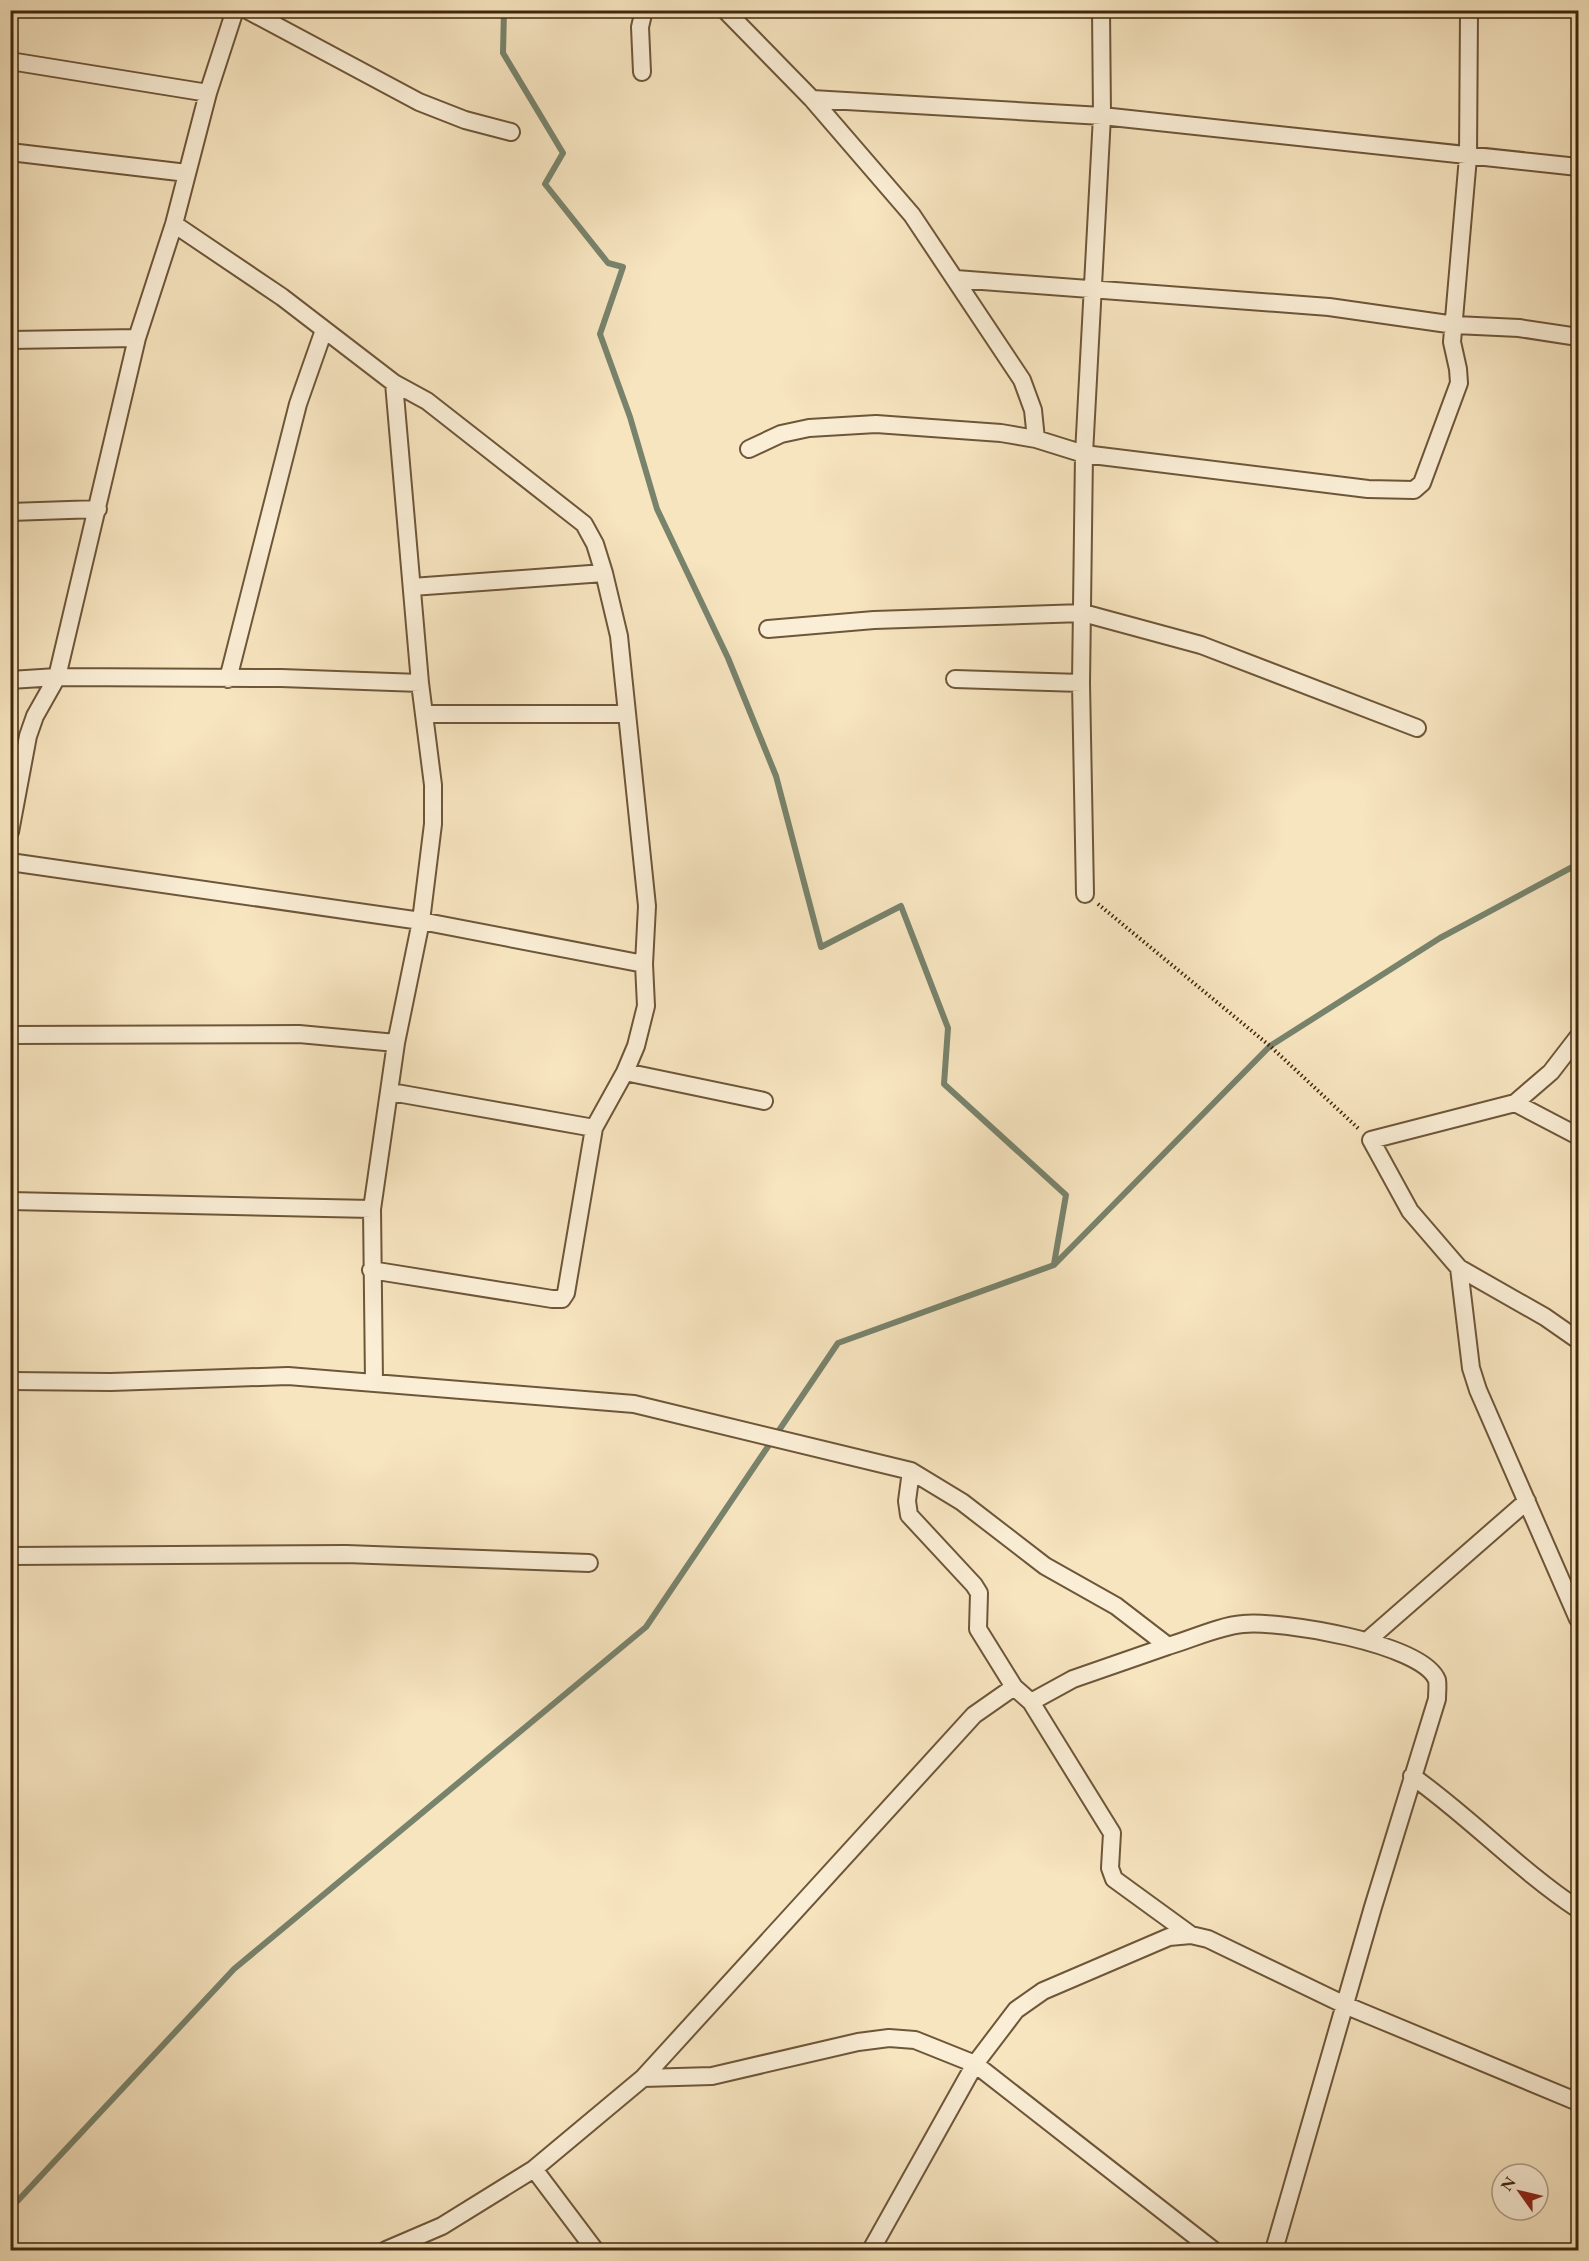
<svg xmlns="http://www.w3.org/2000/svg" width="1589" height="2261" font-family="'EB Garamond',serif">
<style>
.lines{fill:none;stroke-linecap:round;stroke-linejoin:round}
.stream{stroke:#78836c;stroke-width:6}
.minor-casing{stroke:#6e5638;stroke-width:20}
.path{stroke:#40270a;stroke-width:4;stroke-dasharray:1.5 3;stroke-linecap:butt}
.minor{stroke:#faeed6;stroke-width:16}
</style>
<rect width="100%" height="100%" fill="#f7e5c0"/>
<filter id="stains"><feTurbulence type="fractalNoise" baseFrequency=".00333" numOctaves="4"/><feColorMatrix values="0 0 0 0 .2 0 0 0 0 .09 0 0 0 0 .02 0 0 0 .5 -.17"/></filter>
<radialGradient id="worn" r=".72"><stop offset=".6" stop-color="#630" stop-opacity="0"/><stop offset="1" stop-color="#630" stop-opacity=".3"/></radialGradient>
<g class="lines">
<path class="stream" d="M504,10l-1,43 60,100 -18,31 63,79 15,4 -23,67 30,83 27,92 71,149 48,118 45,171 80,-41 47,122 -4,56 122,111 -12,69
M10,2209l224,-240 412,-342 192,-284 216,-78 216,-219 170,-108 138,-74"/>
<defs>
<path id="minor" d="M247,10l172,92 46,18 46,12
M725,10l87,89 100,116 110,165 11,30 3,29
M10,61l198,32
M642,72l-2,-45 4,-17
M812,99l290,17 476,51
M10,152l177,21
M174,224l108,73 112,86 33,18 157,123 11,20 9,29 15,63 28,270 -3,58 2,42 -10,40 -11,26 -31,56 -28,165 -4,6h-10l-181,-29
M956,279l373,28 126,18 64,3 59,9
M10,340l127,-2
M749,449l32,-15 28,-6 67,-4 125,9 35,6 48,15 284,35 46,1 8,-7 37,-100 -1,-14 -6,-27 16,-185 1,-147
M10,512l88,-3
M412,587l192,-14
M768,629l106,-9 209,-7 118,32 216,83
M228,679l70,-275 26,-74
M955,679l126,4
M10,680l47,-3 224,1 139,5
M425,714h201
M10,832l18,-96 7,-20 22,-39 80,-339 37,-114 34,-131 27,-83
M10,862l411,59 223,43
M1085,894l-4,-211 3,-229 18,-338 -1,-106
M10,1035l289,-1 97,9
M625,1072l139,29
M391,1092l203,36
M1515,1103l36,-31 27,-35
M1578,1136l-63,-33 -144,37 39,71 49,57 12,100 7,22 100,229
M10,1201l362,8
M1459,1268l86,49 33,23
M10,1381l101,1 177,-6 346,28 277,67 51,31 83,64 71,40 52,40c24,-7 51,-20 75,-22 36,-4 179,19 194,56 1,5 0,13 0,19l-64,208 -99,343
M374,1381l-2,-172 24,-166 25,-122 12,-97v-39l-13,-102 -26,-300
M911,1471l-4,30 2,14 65,70 5,8 -1,36 36,58
M10,1556l336,-2 243,9
M1368,1640l159,-139
M1031,1702l81,131 -2,35 4,11 77,56
M1412,1776c58,41 107,94 166,133
M643,2078l331,-363 40,-28 17,15 42,-23 95,-33
M534,2169l61,81
M386,2250l56,-24 92,-57 109,-91 69,-2 146,-34 31,-4 26,2 60,24 238,186
M871,2250l104,-186 41,-54 27,-19 126,-54 22,-2 17,4 139,67 231,96"/>
</defs>
<use href="#minor" class="minor-casing"/>
<path class="path" d="M1098,904l172,142 90,84"/>
<use href="#minor" class="minor"/>
</g>
<rect width="1589" height="2261" fill="none" stroke="#f7e5c0" stroke-width="36"/>
<rect x="12" y="12" width="1565" height="2237" fill="none" stroke="#40270a" stroke-width="3"/>
<rect x="18" y="18" width="1553" height="2225" fill="none" stroke="#40270a" stroke-width="1.5"/>
<g transform="translate(1520 2192) rotate(304)"><circle r="28" fill="#faeed6" stroke="#b09e84" stroke-width="1.5"/>
<path d="M0-4.5L10 22L0 15L-10 22Z" fill="#8f2418"/>
<text y="-9" font-size="16" font-weight="bold" text-anchor="middle" fill="#40270a">N</text>
</g>
<rect width="100%" height="100%" filter="url(#stains)"/>
<rect width="100%" height="100%" fill="url(#worn)"/>
</svg>
